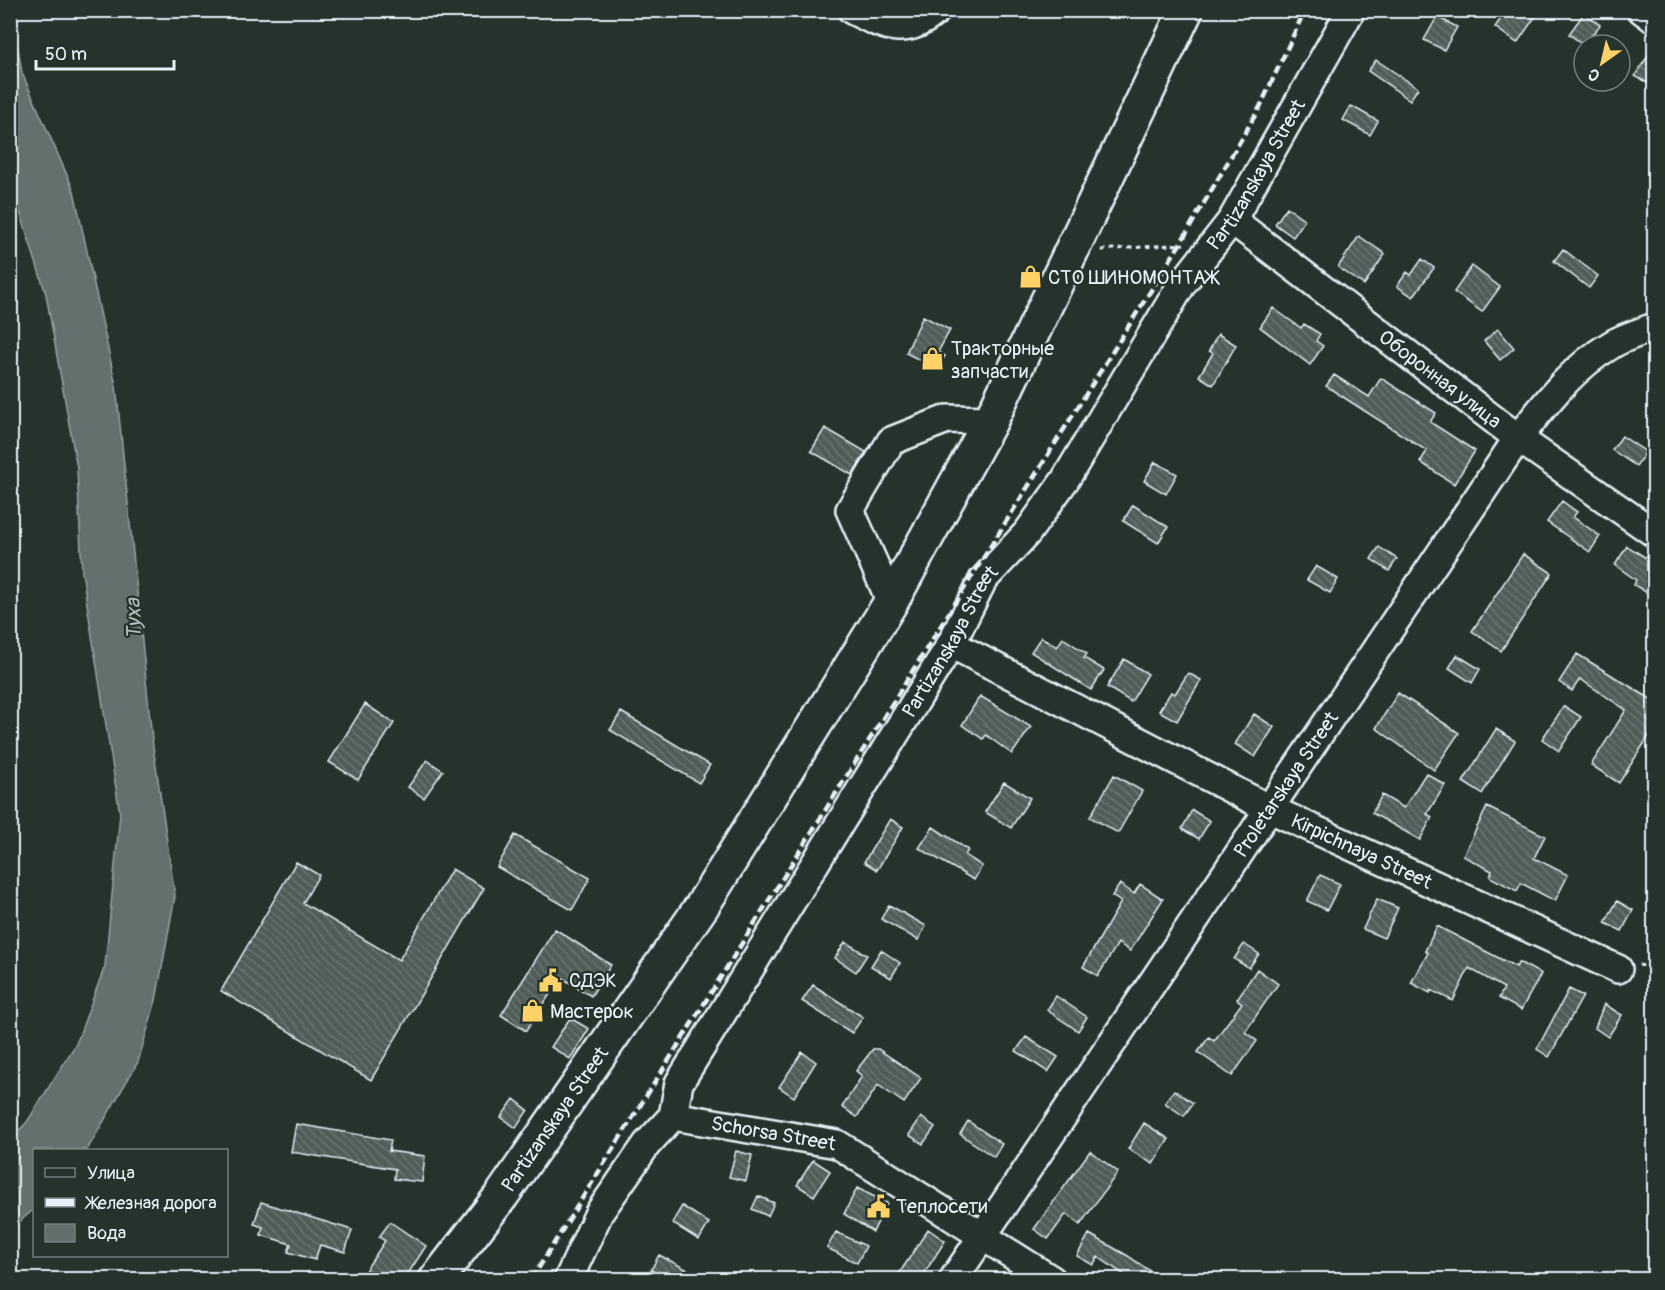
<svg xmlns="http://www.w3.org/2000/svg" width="1665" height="1290" font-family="Pangolin,sans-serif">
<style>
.water{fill:#636f6d;stroke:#98a3a5;stroke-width:1.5}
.building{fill:url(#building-back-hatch);stroke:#e8f1f8;stroke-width:1.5}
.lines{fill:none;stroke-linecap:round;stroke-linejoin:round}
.minor-casing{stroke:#e8f1f8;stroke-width:32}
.major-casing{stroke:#e8f1f8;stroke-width:38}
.path{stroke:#e8f1f8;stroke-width:3;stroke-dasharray:4.5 4.5;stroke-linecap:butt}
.minor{stroke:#26332d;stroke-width:27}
.major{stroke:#26332d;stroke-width:33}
.rail{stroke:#e8f1f8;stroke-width:4.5;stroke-dasharray:9 4.5;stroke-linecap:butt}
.labels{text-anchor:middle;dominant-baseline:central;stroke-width:4.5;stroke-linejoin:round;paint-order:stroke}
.street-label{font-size:20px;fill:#e8f1f8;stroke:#26332d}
.poi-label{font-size:20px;fill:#e8f1f8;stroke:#26332d;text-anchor:start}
.water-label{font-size:21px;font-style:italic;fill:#b3bdc0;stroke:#26332d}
</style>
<defs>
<pattern id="building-back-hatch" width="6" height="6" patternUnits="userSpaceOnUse" patternTransform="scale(1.5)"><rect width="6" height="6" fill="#505c59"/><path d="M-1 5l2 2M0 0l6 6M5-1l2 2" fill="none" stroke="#697472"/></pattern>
</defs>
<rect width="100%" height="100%" fill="#26332d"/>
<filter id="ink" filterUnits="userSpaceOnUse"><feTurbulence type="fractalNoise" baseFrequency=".0167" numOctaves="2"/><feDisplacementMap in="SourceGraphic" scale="12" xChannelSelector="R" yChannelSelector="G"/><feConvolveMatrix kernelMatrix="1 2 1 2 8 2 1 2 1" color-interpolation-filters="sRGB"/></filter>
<g filter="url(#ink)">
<path class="water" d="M12,11l10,62 52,118 42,195 36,353 23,157 -19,104 -18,62 -51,88h-53v59l-23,20v-90l16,-17 49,-78 29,-78 15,-152 -38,-242 -5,-104 -31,-174 -35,-111z"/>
<path class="building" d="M1507,10h33l-23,33 -22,-16z
M1584,13l16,12 -16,20 -15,-11z
M1437,17l20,10 -13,23 -20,-10z
M1654,46v29l-5,9 -14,-8z
M1376,60l42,28 -8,12 -42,-29z
M1351,106l27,15 -8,14 -27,-15z
M1287,207l18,13 -12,17 -18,-13z
M1359,236l26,18 -21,31 -26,-18z
M1563,249l35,27 -9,12 -35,-27z
M1422,259l12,9 -21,29 -16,-11 10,-14 4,3z
M1472,266l28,21 -18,25 -28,-20z
M1273,308l28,20 3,-4 16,10 -4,7 7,5 -13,19 -50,-38z
M923,316l27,14 -12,22 7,4 -8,13 -31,-16z
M1498,329l16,19 -14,12 -16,-19z
M1218,334l18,11 -23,40 -14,-9 14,-23 -4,-2z
M1334,375l35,22 12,-19 55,35 -6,9 45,29 -21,33 -34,-22 7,-11 -101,-65z
M825,428l41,24 -14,23 -41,-24z
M1622,436l24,16 -10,14 -24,-16z
M1155,462l22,12 -11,20 -22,-13z
M1562,501l15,11 -4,5 27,19 -10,16 -43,-30z
M1133,505l35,22 -10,16 -35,-22z
M1627,546l27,17v34l-20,-12 2,-5 -21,-15z
M1379,547l18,12 -8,12 -18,-12z
M1523,554l29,19 -51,78 -29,-20z
M1316,566l22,13 -8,14 -23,-13z
M1041,637l16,10 6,-9 24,16 -3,4 20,12 -13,20 -60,-38z
M1577,654l77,47v27l-35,55 -28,-18 35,-55 -46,-31 -8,12 -13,-9z
M1457,655l23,14 -8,14 -23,-15z
M1124,659l24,15 -17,28 -24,-15z
M1188,673l13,7 -24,41 -18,-10 12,-19 4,2z
M1398,693l61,40 -25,37 -58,-42z
M980,696l51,31 -19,27 -26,-19 -3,4 -21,-14z
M365,704l29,19 -36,57 -29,-18z
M1564,706l17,11 -22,34 -17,-12z
M621,712l89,53 -11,18 -89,-53z
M1254,714l20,13 -19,30 -20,-13z
M1496,729l19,12 -33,53 -19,-12z
M427,760l16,11 -19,27 -16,-11z
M1426,773l19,12 -18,29 5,3 -12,23 -48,-27 10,-18 22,13z
M1114,775l28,16 -24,42 -28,-16z
M1004,782l26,16 -19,30 -26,-16z
M1487,807l58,29 -11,22 34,17 -13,26 -34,-18 -4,8 -27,-14 2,-6 -29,-15z
M1192,810l18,11 -11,18 -17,-10z
M890,819l13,8 -26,43 -13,-8z
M933,827l35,23 -3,5 17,11 -8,14 -55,-32z
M515,835l75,43 -18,32 -75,-43z
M296,862l23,13 -16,28 96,57 53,-91 32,19 -113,192 -150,-89z
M1320,875l20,9 -13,26 -20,-9z
M1120,884l14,10 6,-10 23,15 -33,52 -12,-8 -20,33 -15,-9 38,-65 -9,-6z
M1377,899l21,9 -14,30 -21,-9z
M1617,901l16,9 -11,21 -17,-8z
M889,905l37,21 -8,14 -37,-21z
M1437,926l79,41 3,-5 22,12 -20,36 -22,-12 5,-10 -35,-20 -16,33 -22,-11 -1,3 -19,-10 17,-30 -3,-2z
M555,929l56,36 -20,31 -30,-19 -35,54 -25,-16z
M845,942l22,13 -11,17 -21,-14z
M1244,944l15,10 -10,14 -15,-9z
M881,950l19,13 -9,15 -20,-12z
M1257,969l21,15 -33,48 12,9 -25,35 -34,-24 11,-15 5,4 28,-38 -5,-4z
M813,985l50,32 -11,16 -50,-32z
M1569,989l14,7 -34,61 -12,-8z
M1056,996l31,21 -9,14 -31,-21z
M1604,1004l18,11 -14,22 -13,-9z
M570,1018l19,11 -19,30 -19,-12z
M1026,1037l32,20 -10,15 -32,-21z
M873,1049h5l43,29 -17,25 -26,-18 -21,32 -15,-10 20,-31 -6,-5z
M802,1052l14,10 -22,35 -15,-10z
M1174,1090l19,13 -9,13 -19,-13z
M514,1099l14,11 -12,18 -15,-11z
M921,1117l14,10 -12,17 -14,-9z
M968,1121l34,23 -8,13 -34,-23z
M1144,1123l25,16 -16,25 -25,-15z
M296,1124l95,16 -2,11 36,5 -3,26 -28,-3 1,-10 -104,-17z
M736,1151l16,4 -6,26 -17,-4z
M1090,1151l28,21 -38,53 -14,-11 -18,25 -14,-10z
M813,1160l17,11 -16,25 -17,-11z
M857,1188l30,15 -14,29 -29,-18z
M758,1196l16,7 -6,13 -16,-7z
M261,1202l91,28 -7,22 -25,-7 -5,15 -27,-8 3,-8 -30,-9 2,-8 -9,-3z
M682,1206l27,17 -10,17 -27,-17z
M390,1222l36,24 -22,34h-45l26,-39 -6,-4z
M928,1229l17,12 -25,39h-25z
M836,1232l30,14 -9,17 -30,-15z
M1089,1234l39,22 35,24h-31l-34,-23 -5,8 -16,-9z
M659,1255l48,25h-37l-19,-10z"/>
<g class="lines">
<defs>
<g id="minor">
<path d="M852,10c33,17 55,28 85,0"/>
<path d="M1642,10l12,9"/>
<path id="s1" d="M1232,220l286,218 136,95"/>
<path d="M891,602l-41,-92 41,-69 56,-22 44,1"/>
<path id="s2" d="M951,644l317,164 350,161"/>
<path id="s3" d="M673,1116l164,28 215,136"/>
<path id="s4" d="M568,1280l31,-67 48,-69 26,-28 6,-33 272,-439 32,-64 44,-47 38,-53 117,-196 50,-64 119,-210"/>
<path id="s5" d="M953,1280l565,-842c28,-35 54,-70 93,-93 12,-8 29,-12 43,-18"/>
</g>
<g id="major">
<path id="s6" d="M436,1280l66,-85 200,-289 189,-304 100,-182 195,-410"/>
</g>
</defs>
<use href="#minor" class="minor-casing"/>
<use href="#major" class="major-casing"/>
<path class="path" d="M1101,250l83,-6
M1639,965l15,3"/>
<use href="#minor" class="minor"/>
<use href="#major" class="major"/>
<path class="rail" d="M531,1280l649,-1036 80,-137 45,-97"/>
</g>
</g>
<defs>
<symbol id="shop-bare" viewBox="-9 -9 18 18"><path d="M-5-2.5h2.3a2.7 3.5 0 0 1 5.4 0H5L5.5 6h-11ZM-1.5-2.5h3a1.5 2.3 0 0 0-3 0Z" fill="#ffd166" stroke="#26332d" stroke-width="2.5" paint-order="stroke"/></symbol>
<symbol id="civic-bare" viewBox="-9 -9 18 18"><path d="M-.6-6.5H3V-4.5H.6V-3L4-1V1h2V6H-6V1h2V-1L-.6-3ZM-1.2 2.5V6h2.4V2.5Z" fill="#ffd166" stroke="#26332d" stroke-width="2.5" paint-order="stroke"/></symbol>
</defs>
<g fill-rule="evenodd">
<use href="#shop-bare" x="1014" y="260" width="33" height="33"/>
<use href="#shop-bare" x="916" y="342" width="33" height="33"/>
<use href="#civic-bare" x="534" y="964" width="33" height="33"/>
<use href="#shop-bare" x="516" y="994" width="33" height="33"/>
<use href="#civic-bare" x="862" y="1190" width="33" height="33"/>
</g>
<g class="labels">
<g class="street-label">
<text stroke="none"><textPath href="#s4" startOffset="1308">Partizanskaya Street</textPath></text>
<text stroke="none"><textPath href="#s1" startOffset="262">Оборонная улица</textPath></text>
<text stroke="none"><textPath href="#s4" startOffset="748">Partizanskaya Street</textPath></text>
<text stroke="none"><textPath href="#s5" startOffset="597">Proletarskaya Street</textPath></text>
<text stroke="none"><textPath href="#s2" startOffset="460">Kirpichnaya Street</textPath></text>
<text stroke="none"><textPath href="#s6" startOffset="200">Partizanskaya Street</textPath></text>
<text stroke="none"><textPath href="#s3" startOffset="102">Schorsa Street</textPath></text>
</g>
<g class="poi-label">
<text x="1048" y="277">СТО ШИНОМОНТАЖ</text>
<text x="951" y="348">Тракторные<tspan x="951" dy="23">запчасти</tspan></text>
<text x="569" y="980">СДЭК</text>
<text x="550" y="1011">Мастерок</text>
<text x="896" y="1206">Теплосети</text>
</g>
<g class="water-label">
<text transform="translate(134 619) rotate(-92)">Туха</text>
</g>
</g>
<rect width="1665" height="1290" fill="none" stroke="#26332d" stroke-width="36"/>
<rect x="18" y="18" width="1629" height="1254" fill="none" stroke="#e8f1f8" stroke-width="2" filter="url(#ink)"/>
<rect x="33" y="1149" width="195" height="108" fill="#26332d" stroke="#747f7e" stroke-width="1.5"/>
<rect x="45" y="1168" width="30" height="9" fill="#26332d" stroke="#747f7e" stroke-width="1.5"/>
<text x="87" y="1179" font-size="18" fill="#e8f1f8">Улица</text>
<rect x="45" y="1198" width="30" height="9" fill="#e8f1f8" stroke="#747f7e" stroke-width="1.5"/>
<text x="87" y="1209" font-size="18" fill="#e8f1f8">Железная дорога</text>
<rect x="45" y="1224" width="30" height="18" fill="#636f6d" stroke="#747f7e" stroke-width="1.5"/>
<text x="87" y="1239" font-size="18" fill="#e8f1f8">Вода</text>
<g transform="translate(1602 63) rotate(214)"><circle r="28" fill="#26332d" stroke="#747f7e" stroke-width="1.5"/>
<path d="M0-4.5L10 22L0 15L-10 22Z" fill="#ffd166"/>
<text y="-9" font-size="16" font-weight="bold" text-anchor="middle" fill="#e8f1f8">С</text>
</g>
<path d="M36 60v9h138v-9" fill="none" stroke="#e8f1f8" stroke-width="3"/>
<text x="45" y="60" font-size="18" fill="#e8f1f8" stroke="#26332d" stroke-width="4.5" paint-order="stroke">50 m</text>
</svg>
